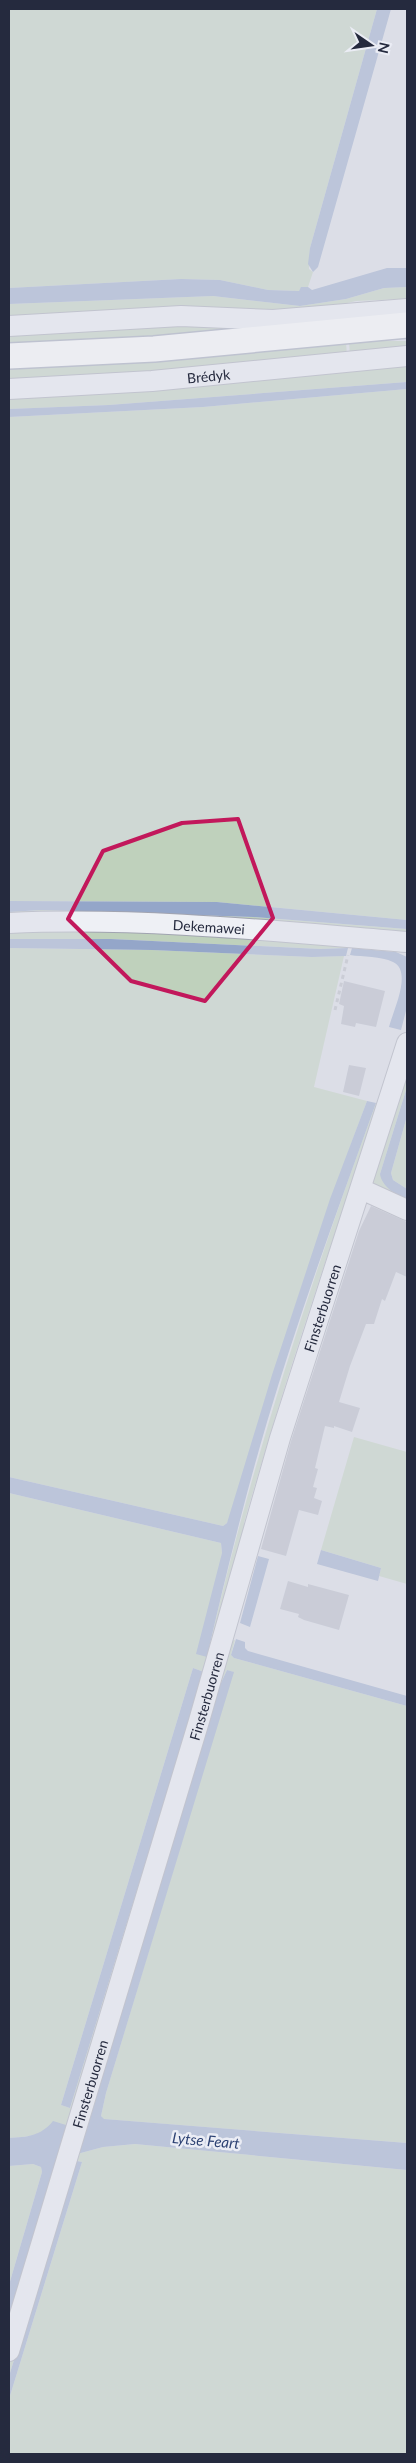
<svg xmlns="http://www.w3.org/2000/svg" width="416" height="2463" font-family="Lato,sans-serif">
<style>
.green{fill:#bfd1bc;fill-rule:evenodd}
.water{fill:#94a6c9}
.building{fill:#b3b7c4}
.lines{fill:none;stroke-linecap:round;stroke-linejoin:round}
.minor-casing{stroke:#a1a4b1;stroke-width:22}
.major-casing{stroke:#9aa1b3;stroke-width:28}
.path{stroke:#b6b9c2;stroke-width:3;stroke-dasharray:4 4;stroke-linecap:butt}
.minor{stroke:#eef0f5;stroke-width:20}
.major{stroke:#fff;stroke-width:25}
.marked{fill:none;stroke:#c2185b;stroke-width:4;stroke-linejoin:round}
.labels{text-anchor:middle;dominant-baseline:central;stroke-width:5;stroke-linejoin:round;paint-order:stroke}
.street-label{font-size:14px;fill:#252a3e;stroke:#ebedf5}
.water-label{font-size:15px;font-style:italic;fill:#2d4273;stroke:#ebedf5}
</style>
<rect width="100%" height="100%" fill="#dcdee7"/>
<path class="green" d="M9,9h368l-67,239 -1,21 4,3 -5,15 -7,1 -2,3 -31,-1 -48,-10 -39,-1 -172,9z
M407,287v15l-3,-3 -48,2 -13,3v4l-334,12v-16l204,-8 87,10 46,-7 38,-11z
M133,324l126,1 -27,7 -223,14v-16z
M349,341h58v9l-57,6z
M346,342l1,14 -338,26v-15z
M407,363v19l-298,23 -100,4v-13z
M407,389v531l-190,-18 -208,-1v-484l194,-10z
M41,910l212,7 154,12v8l-398,-18v-7z
M48,927l300,16v5l-28,1 -209,-10h-102v-10z
M9,948l143,2 160,7 32,-1 -30,131 53,14c-51,136 -95,273 -136,413l-4,9 -4,3 -214,-49z
M407,1061v26l-27,87 23,23 4,2v6l-32,-15 -3,-8z
M376,1103l3,1c-48,139 -95,278 -135,419l5,3 -179,608 -22,-6c-11,9 -26,9 -39,10v-645l212,50 1,10 -15,104c43,-190 102,-371 169,-554zM193,1668l11,4 -134,436 -9,-3z
M407,1116v73l-14,-9 -2,-7z
M354,1437l53,15v132l-28,-8 2,-8 -60,-18z
M235,1640l-4,15 3,3 173,48v437l-304,-24 -2,-3 5,-23 127,-421 -6,-2 -13,28 -127,431 -9,7 148,-489 4,-6z
M135,2144l272,26v284h-398v-55l73,-237 -5,-1 -68,215v-13l68,-209 26,-7z
M33,2164l8,3 1,5 -33,113v-119z"/>
<path class="water" d="M377,9h14l-73,258 -5,5 -5,-8 2,-16z
M387,268h20v19l-23,1 -38,11 -46,7 -87,-10 -204,8v-16l172,-9 39,1 48,10 31,1 2,-4h7l4,3z
M407,382v7l-204,18 -194,10v-8l100,-4z
M9,901l208,1 190,18v9l-154,-12 -212,-7 -32,2z
M9,939h102l209,10 28,-1 -2,8 -34,1 -160,-7 -143,-2z
M352,948l44,4 11,5v50l-6,23 -12,-3c4,-16 24,-56 4,-65 -12,-6 -30,-5 -43,-7z
M407,1087v29l-16,57 2,7 14,9v10c-11,-4 -25,-12 -27,-25z
M367,1101l9,2c-38,106 -77,211 -109,319 -23,78 -42,156 -60,235l-11,-3 26,-101 -1,-10 -212,-50v-16l201,46 13,3 4,-3 45,-148 58,-176z
M321,1550l60,18 -3,13 -61,-17z
M258,1556l11,3 -19,68 -10,-4z
M236,1639l9,3v6l3,3 159,45v10l-173,-48 -3,-3z
M193,1668l11,4 -134,436 -9,-3z
M227,1670l7,2 -128,421 -5,23 3,3 303,24v27l-272,-26 -32,3 -26,7 -68,171v-40l33,-113 -1,-5 -8,-3 -24,2v-28c18,-1 32,-2 44,-17l13,4v7l21,-3 127,-431z
M77,2161l5,1 -73,237v-23z"/>
<path class="building" d="M344,981l41,10 -9,36 -20,-4 -1,4 -14,-3 3,-18 -5,-2z
M349,1065l17,3 -7,28 -16,-4z
M371,1206l36,16v55l-11,-5 -11,29 -3,-2 -8,25h-8l-16,42 -11,36 21,6 -8,24 -18,-6v2l-9,-2 -10,42 3,1 -5,18 4,1 -3,10 8,3 -4,14 -19,-5 -13,46 -25,-7 30,-108 68,-210z
M288,1581l20,6v-3l41,11 -10,35 -35,-10 -6,-3 1,-3 -19,-5z"/>
<g class="lines">
<defs>
<g id="minor">
<path d="M9,326l172,-10 92,4 134,-11"/>
<path id="s1" d="M9,389l143,-8 255,-25"/>
<path id="s2" d="M9,923c133,-6 266,8 398,19"/>
<path d="M361,1189l46,21"/>
<path id="s3" d="M9,2351l190,-630 81,-283 127,-395"/>
</g>
<path id="major" d="M9,356l145,-7 253,-24"/>
</defs>
<use href="#minor" class="minor-casing"/>
<use href="#major" class="major-casing"/>
<path class="path" d="M335,1010l13,-55"/>
<use href="#minor" class="minor"/>
<use href="#major" class="major"/>
</g>
<path d="M0 0H416V2463H0ZM238,819l35,99 -68,83 -74,-20 -63,-62 35,-68 79,-28z" fill="#dcdee7" fill-opacity=".55" fill-rule="evenodd"/>
<path class="marked" d="M238,819l35,99 -68,83 -74,-20 -63,-62 35,-68 79,-28z"/>
<g class="labels">
<g class="street-label">
<text stroke="none"><textPath href="#s1" startOffset="200">Brédyk</textPath></text>
<text stroke="none"><textPath href="#s2" startOffset="200">Dekemawei</textPath></text>
<text stroke="none"><textPath href="#s3" startOffset="1089">Finsterbuorren</textPath></text>
<text stroke="none"><textPath href="#s3" startOffset="684">Finsterbuorren</textPath></text>
<text stroke="none"><textPath href="#s3" startOffset="279">Finsterbuorren</textPath></text>
</g>
<g class="water-label">
<text transform="translate(206 2140) rotate(5)">Lytse Feart</text>
</g>
</g>
<rect width="416" height="2463" fill="none" stroke="#252a3e" stroke-width="20"/>
<g transform="translate(371 45) rotate(103)" stroke="#ebedf5" stroke-width="4" paint-order="stroke">
<path d="M0-4L9 19L0 12L-9 19Z" fill="#252a3e"/>
<text y="-8" font-size="14" font-weight="bold" text-anchor="middle" fill="#252a3e">N</text>
</g>
</svg>
